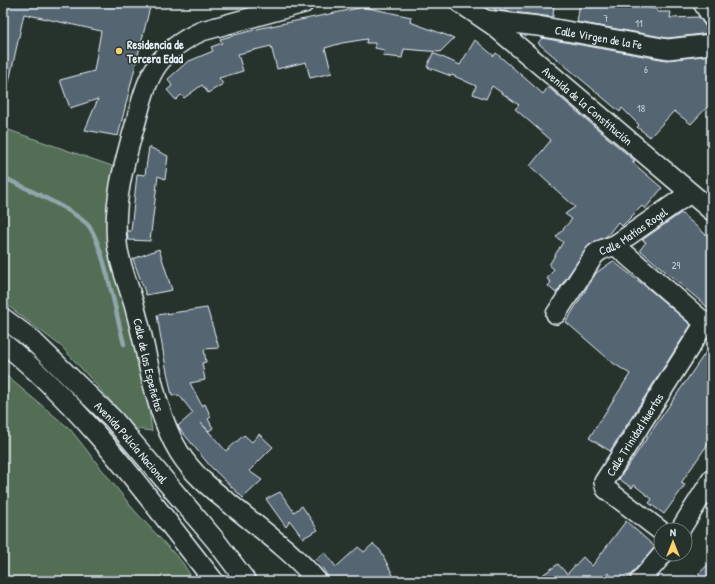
<svg xmlns="http://www.w3.org/2000/svg" width="715" height="584" font-family="'Patrick Hand',sans-serif">
<style>
.green{fill:#526e55;stroke:#9db0a6}
.lines{fill:none;stroke-linecap:round;stroke-linejoin:round}
.stream{stroke:#91a5ad;stroke-width:4.5}
.building{fill:#576572;stroke:#e8f1f8}
.minor-casing{stroke:#e8f1f8;stroke-width:22}
.minor{stroke:#26332d;stroke-width:19}
.poi-dot{fill:#ffd166;stroke:#26332d;stroke-width:1.5}
.labels{text-anchor:middle;dominant-baseline:central;stroke-width:3;stroke-linejoin:round;paint-order:stroke}
.number-label{font-size:10px;fill:#c4ced6}
.street-label{font-size:12px;fill:#e8f1f8;stroke:#26332d}
.poi-label{font-size:12px;font-weight:bold;fill:#e8f1f8;stroke:#26332d;text-anchor:start}
</style>
<rect width="100%" height="100%" fill="#26332d"/>
<filter id="ink" filterUnits="userSpaceOnUse"><feTurbulence type="fractalNoise" baseFrequency=".025" numOctaves="2"/><feDisplacementMap in="SourceGraphic" scale="8" xChannelSelector="R" yChannelSelector="G"/><feConvolveMatrix kernelMatrix="1 2 1 2 8 2 1 2 1" color-interpolation-filters="sRGB"/></filter>
<g filter="url(#ink)">
<path class="green" d="M3,128l112,39 37,264 -16,-2 -74,-82 -59,-45z
M3,373l67,56 64,81 48,52 12,19h-191z"/>
<g class="lines">
<path class="stream" d="M3,177c22,11 69,32 85,48 15,17 29,94 36,119"/>
</g>
<path class="building" d="M3,3h148l-33,133 -33,-6 13,-31 -28,9 -10,-28 34,-9 7,-40 -77,-17 -16,72h-5z
M487,3h67l-1,14 -57,-7z
M580,3h64v4l13,2v3h14l-1,6 29,-1 11,16 -42,5 -91,-16z
M359,6l52,11 -1,5 44,16 -14,14 -36,-3 -2,9 -19,-2 1,-6 -9,-2v-5h-9l1,-4 -25,4 -17,5 7,25 -22,5 -4,-16 -29,7 -6,-23 -33,8 5,17 -24,7 4,6 -15,9 -6,-8 -18,13 -3,-3 -5,5 -9,-10 5,-4 -4,-7 19,-17 26,-11 -2,-4 11,-4 -2,-4 41,-11 98,-20z
M542,38l124,22 46,-5v47l-21,22 -17,-13 -24,26 -13,-10 2,-2 -17,-17 -2,4 -82,-69z
M475,40l19,16 2,-3 47,41 5,-7 87,74 -3,1 30,26 -17,21 -3,-3 -20,20 -4,-4 -11,14 -18,9 -33,48 -8,-7 3,-4 -4,-3 7,-10 -5,-4 14,-23 -7,-5 16,-18 -7,-5 10,-7 -45,-41 21,-26 -36,-31 4,-4 -27,-19 -6,13 -13,-5 3,-8 -24,-11 -1,1 -24,-9 6,-14 27,12z
M149,147l19,9 -3,23 -7,-3 -8,65 -22,-1 -1,-9h4l6,-57 8,1z
M681,213l31,27v71l-72,-61 6,-8 -4,-2z
M159,249l13,41 -26,5 -13,-36z
M613,261l37,29 41,35 -81,126 -21,-13 41,-64 -17,-11 -47,-41 30,-49z
M207,308l12,40 -15,1 2,13 -4,1 3,17 -15,3 12,23 3,-2 6,13 -3,2 5,9 -4,3 -8,-8 25,28 18,-16 8,7 7,-8 14,13 -24,24 13,9 -19,18 -33,-32 -31,-38 -1,-2 15,-13 -14,-18 -7,1 -8,-39 -7,-42z
M712,343v95l-31,45 4,2 -21,29 -15,-11 3,-4 -18,-14 -2,3 -13,-9z
M280,492l14,20 8,-6 16,24 -15,8 -13,-17 -4,6 -20,-28z
M626,521l29,26 -30,34h-8l-9,-8 -8,8h-66l24,-17 9,10 16,-17 9,9z
M373,544l7,6 13,25 -2,6h-63l-1,-6 -11,-16 9,-7 11,15 22,-20 6,5z
M712,561v20h-8l-6,-7z"/>
<g class="lines">
<defs>
<g id="minor">
<path id="s1" d="M304,3l-102,28c-18,8 -32,17 -44,33 -13,18 -17,40 -23,61 -11,38 -22,78 -18,118 2,22 14,48 19,69 13,47 18,99 43,140 13,21 31,36 50,51 30,25 63,48 88,78"/>
<path id="s2" d="M460,3l34,23 218,185"/>
<path d="M703,3l9,14"/>
<path id="s3" d="M486,20l52,6 130,23 44,-5"/>
<path d="M615,245l97,84"/>
<path id="s4" d="M556,314l39,-60 6,-4 14,-5 75,-52"/>
<path id="s5" d="M3,318l27,20 83,81 103,122 30,40"/>
<path d="M3,343c83,66 145,155 211,238"/>
<path d="M680,530l32,-51"/>
<path id="s6" d="M661,531l-55,-42 -2,-7 101,-159"/>
<path d="M640,581l23,-27"/>
</g>
</defs>
<use href="#minor" class="minor-casing"/>
<use href="#minor" class="minor"/>
</g>
</g>
<circle class="poi-dot" cx="119" cy="51" r="4"/>
<g class="labels">
<g class="number-label">
<text x="606" y="18">7</text>
<text x="639" y="23">11</text>
<text x="646" y="69">6</text>
<text x="641" y="108">18</text>
<text x="676" y="265">29</text>
</g>
<g class="street-label">
<text stroke="none"><textPath href="#s3" startOffset="114">Calle Virgen de la Fe</textPath></text>
<text stroke="none"><textPath href="#s2" startOffset="164">Avenida de la Constitución</textPath></text>
<text stroke="none"><textPath href="#s4" startOffset="116">Calle Matías Rogel</textPath></text>
<text stroke="none"><textPath href="#s1" startOffset="473">Calle de las Espeñetas</textPath></text>
<text stroke="none"><textPath href="#s6" startOffset="133">Calle Trinidad Huertas</textPath></text>
<text stroke="none"><textPath href="#s5" startOffset="179">Avenida Policía Nacional</textPath></text>
</g>
<g class="poi-label">
<text x="127" y="44">Residencia de<tspan x="127" dy="14">Tercera Edad</tspan></text>
</g>
</g>
<rect width="715" height="584" fill="none" stroke="#26332d" stroke-width="16"/>
<rect x="8" y="8" width="699" height="568" fill="none" stroke="#e8f1f8" stroke-width="1.5" filter="url(#ink)"/>
<g transform="translate(673 542)"><circle r="19" fill="#26332d" stroke="#747f7e"/>
<path d="M0-3L7 15L0 10L-7 15Z" fill="#ffd166"/>
<text y="-6" font-size="11" font-weight="bold" text-anchor="middle" fill="#e8f1f8">N</text>
</g>
</svg>
